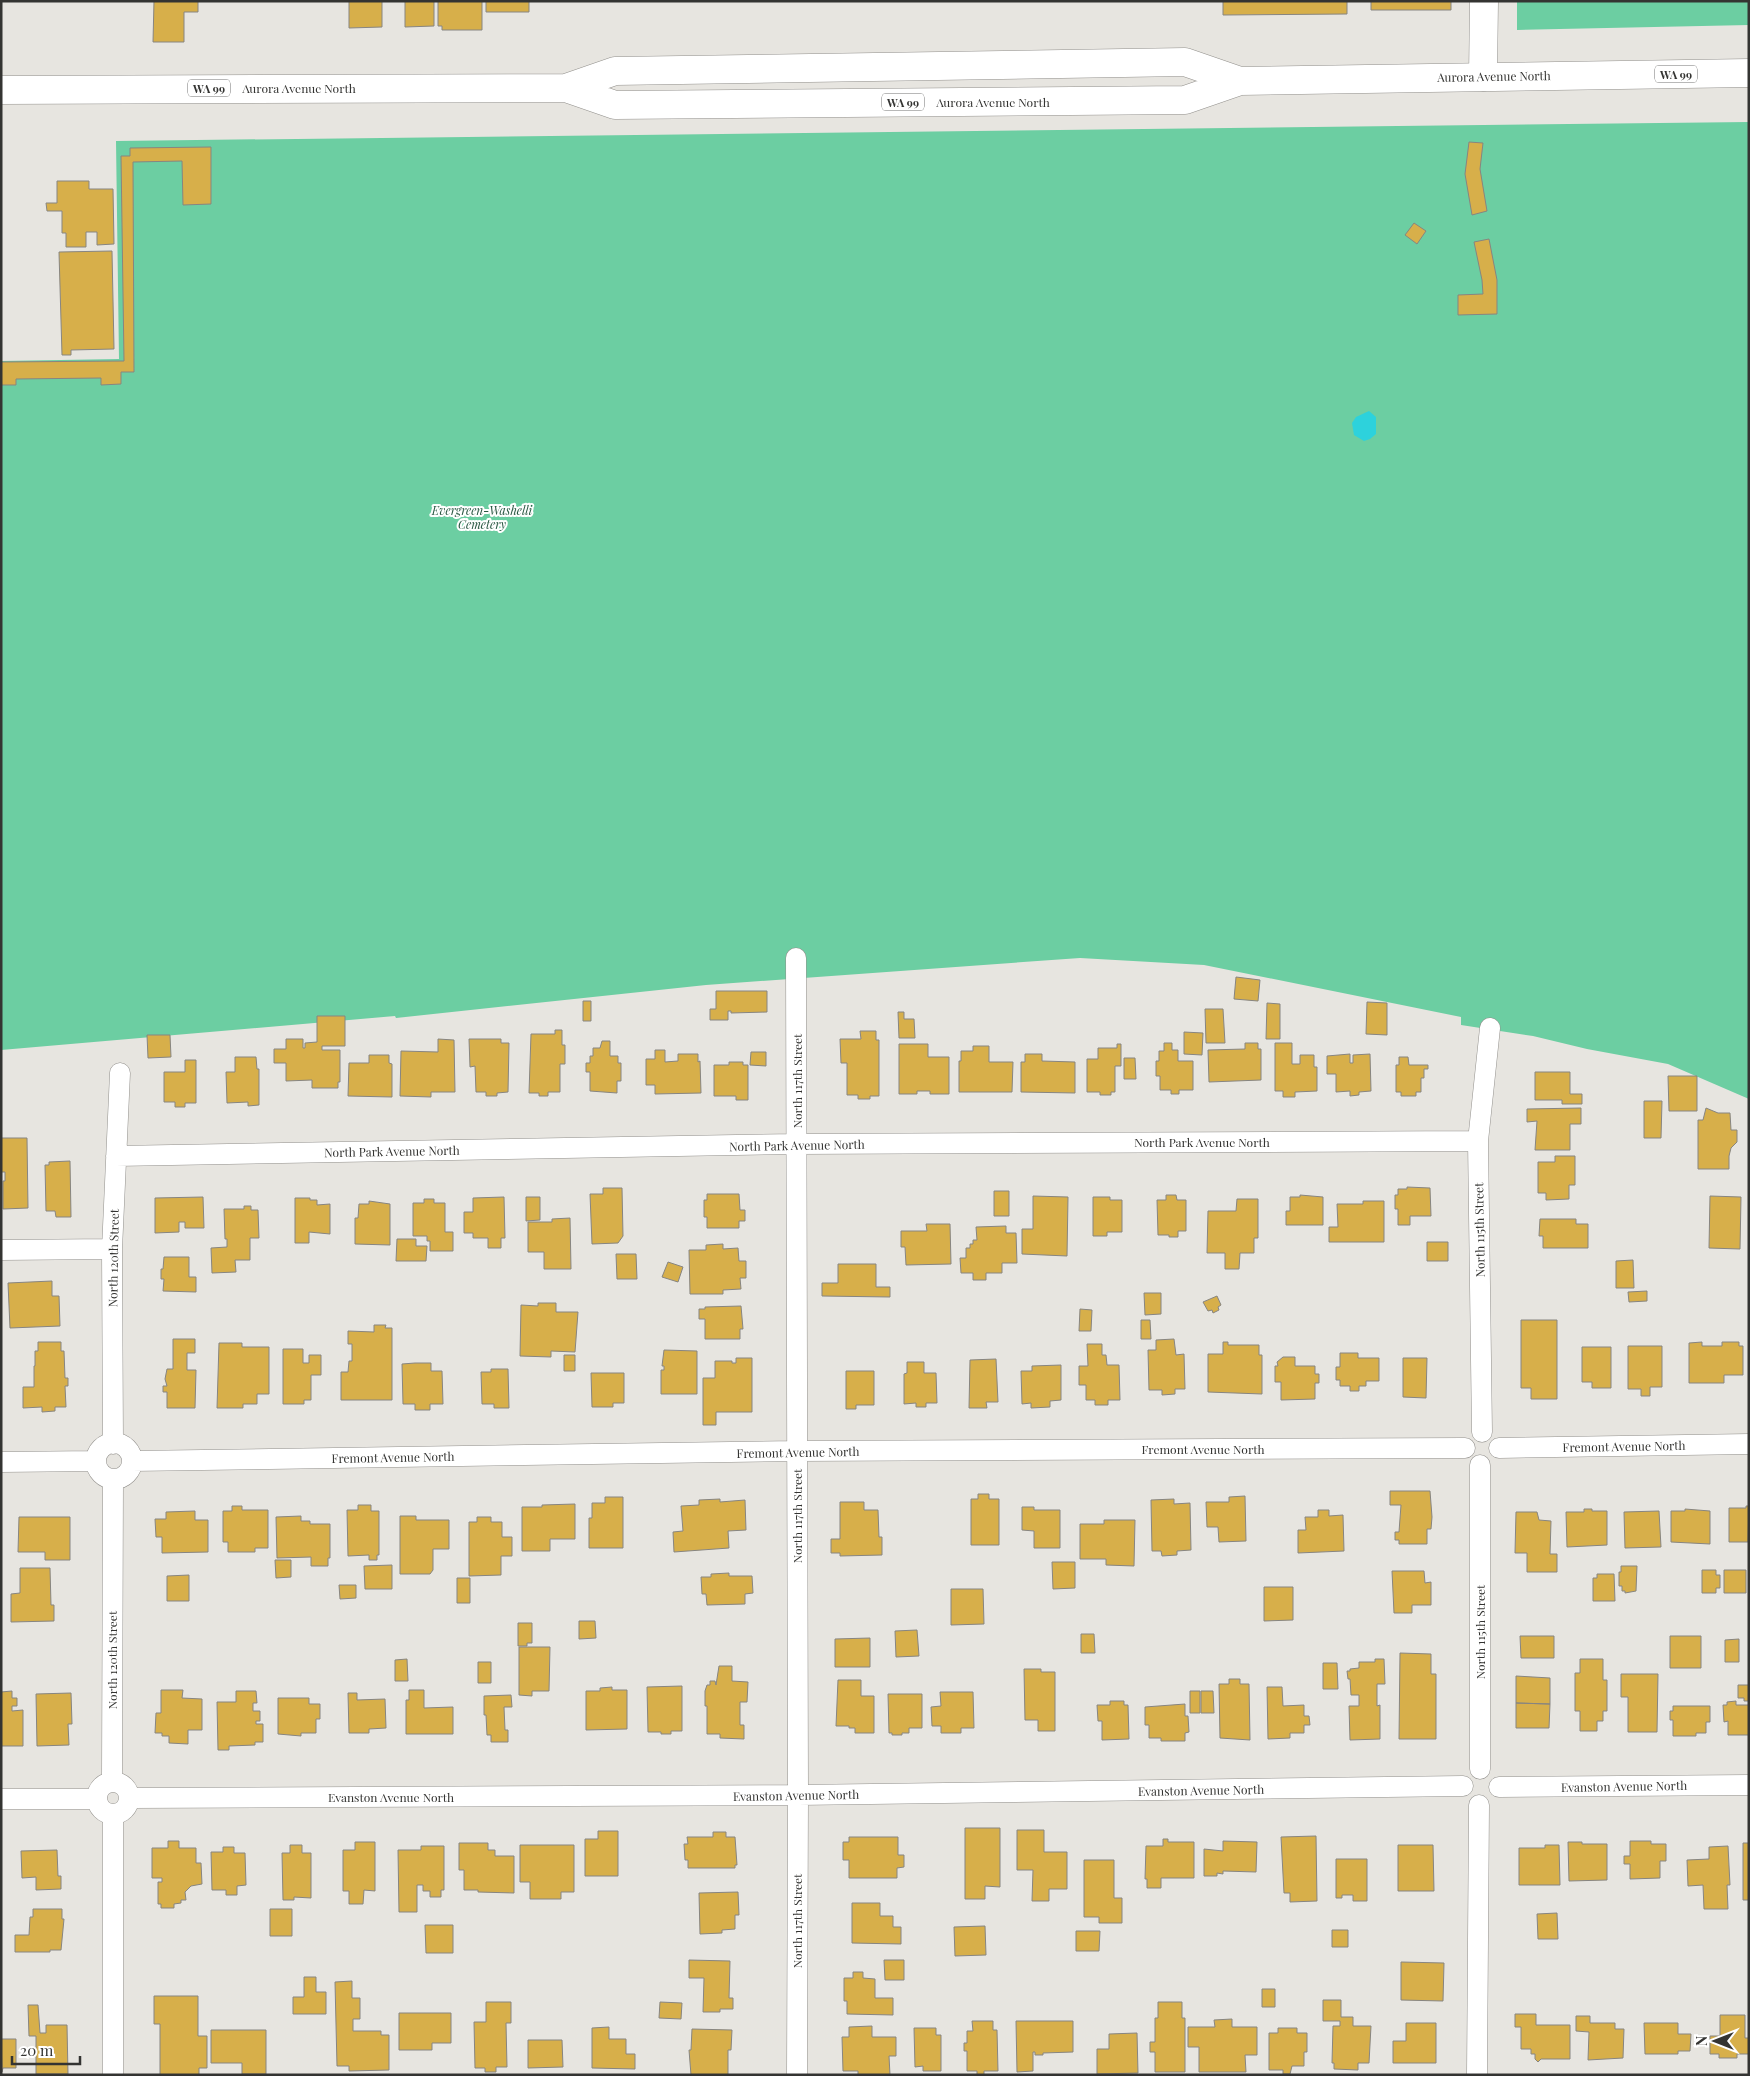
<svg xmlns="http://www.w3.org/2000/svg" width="1750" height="2076" font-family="'Playfair Display',serif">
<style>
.green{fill:#6ccea2}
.water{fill:#2dd2dc}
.building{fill:#d7af4a;stroke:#878581}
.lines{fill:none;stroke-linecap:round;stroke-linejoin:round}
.street-casing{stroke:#92908c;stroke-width:21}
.secondary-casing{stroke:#92908c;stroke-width:29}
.highway-casing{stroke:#92908c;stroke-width:29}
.street{stroke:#fff;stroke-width:20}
.secondary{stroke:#fff;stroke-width:28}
.highway{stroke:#fff;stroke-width:28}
.labels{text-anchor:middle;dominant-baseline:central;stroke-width:4;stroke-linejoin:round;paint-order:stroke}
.shield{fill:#fff;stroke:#717170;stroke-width:1}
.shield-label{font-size:11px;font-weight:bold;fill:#343432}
.street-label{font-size:12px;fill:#343432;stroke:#fff}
.park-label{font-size:12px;font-style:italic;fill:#2a5843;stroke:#fff}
</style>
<rect width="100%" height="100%" fill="#e7e5e0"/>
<path class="green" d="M1517,1h232v24l-232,5z
M1749,122v977l-81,-35 -81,-15 -54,-13 -72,-11v-8l-257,-52 -124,-7 -374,27 -310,33 -1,-2 -394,34v-689l118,-2 -3,-218z"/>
<path class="water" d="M1369,411l7,6v17l-6,5 -6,2 -10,-6 -2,-12 4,-6z"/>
<path class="building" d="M154,1h44v11h-14v30h-31z
M349,1h33v26l-33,1z
M405,1h29v25l-29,1z
M438,1h44v29h-40v-4h-4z
M486,1h43v11h-43z
M1223,1h124v13l-124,1z
M1371,1h80v9h-80z
M1469,142l14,1 -3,26 7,42 -15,4 -7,-41z
M211,147v57l-28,1 -1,-44 -49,1 1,210h-13v12l-20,1v-7l-85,1v6h-15v-23l123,-1 -3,-205h9v-8z
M57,181h32v8h24l1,55 -17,1v-13h-11v15h-20v-14h-4v-22h-15l-1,-8h11z
M1414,223l12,8 -9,13 -12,-9z
M1489,239l8,41v34l-39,1v-20l25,-1 -1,-14 -8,-38z
M112,251l2,98 -43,1v5h-9l-3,-103z
M1236,977l24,3 -2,21 -24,-2z
M716,991h51v21l-36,1v-2h-3v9h-18v-11h6z
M583,1001h8v20h-8z
M1367,1002l20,1v32l-21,-1z
M1267,1003l13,1v35h-14z
M1205,1009h18l2,34h-19z
M898,1012h6v7h10l1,19h-16z
M317,1016h28v30h-23v4h18v32h-2v6h-26v-8l-26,1v-18h-12v-14h12v-10h17v9h2v-5l12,-1z
M555,1030h7v15h3v19h-5v28h-12v4h-9v-3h-10l2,-59h24z
M860,1031h16v9h3v56h-9v3h-12v-4h-11v-32h-6l-1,-24h21z
M1184,1032l19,1 -1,22 -18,-1z
M147,1035h23l1,22 -23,1z
M438,1039l16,1 1,52h-24v5l-31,-1 1,-45 37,1z
M469,1039h32v4h8l-1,49 -11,1v3h-11v-4h-10l-1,-26 -5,1z
M602,1041h8v15h8v7h3v18h-4v12l-27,-2v-19h-4v-9h4v-7h3v-8h7z
M1164,1043h8v7h6v11h15v29h-14v4h-8v-4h-11v-14h-4v-15h3v-10h5z
M1245,1043h13v6h3v31l-52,2 -1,-32 37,-1z
M1275,1043h17v21h8v-9h14v12h3v24l-22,1v5h-12v-6h-8z
M899,1044h29v13h21v37h-19v-3h-13v3h-18z
M1117,1044h4v22h-6v26h-4v3h-11v-3h-13v-33h11v-11h19z
M973,1046h16v16h24l-1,30h-53v-31h2v-10h12z
M655,1050h10v12l13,-1v-7h20v8l2,-1 1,32 -46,1v-9h-9v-26h9z
M751,1052h15v14l-16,-1z
M1025,1054h17v7l33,1v31l-54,-1v-30h4z
M1350,1054v9h3v-8l17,-1 1,37 -12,1v3l-9,1v-5l-14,1v-18h-9v-18z
M369,1055h20v8l3,1v33l-44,-1 1,-33h20z
M235,1057h21l1,12h2v36l-11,1v-4l-21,1 -1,-31h9z
M1399,1057h9l1,8h19v4h-4v9h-3v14h-5v4h-15v-4h-5v-27h3z
M1124,1058h11l1,21h-12z
M185,1060h11v43h-11v4h-10v-5h-11v-30h21z
M729,1062h14v3h5v35h-12v-4h-22v-31h15z
M1535,1072h35v22h12v10h-20v-4h-27z
M1668,1076h29v35h-28z
M1644,1101h18l-1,37h-17z
M1581,1108v16h-11v26h-35l2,-29 -10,1v-13z
M1706,1108l12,5h12l1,17h6v12l-6,6 -2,8v13h-31v-49h5z
M1,1138h26l1,70 -25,1v-28h2v-9h-4z
M1555,1156h20v29h-6v14l-23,1v-7h-8v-31h17z
M70,1161l1,56h-15l-1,-6h-9l-1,-46h4v-3z
M1407,1187l23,1 1,28h-21v9h-12v-16h-3v-14h3v-6h9z
M603,1188h19l1,48 -5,7 -26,1 -2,-50h13z
M994,1191h15v25h-15z
M707,1194h32l1,16h5v11h-6v7h-32v-11h-3v-17h3z
M1166,1195h10l1,5h9v31h-8v6h-9v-2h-11l-1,-35h9z
M1300,1195l23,2v28h-37v-14h4v-14h10z
M1033,1196l35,1 -1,59 -45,-2v-25h11z
M1710,1196l31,1 -1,52 -31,-1z
M203,1197l1,31h-19v-6h-6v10l-24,1v-35z
M504,1197l1,41h-4v10h-13v-10h-15v-5h-9v-21h9v-14z
M526,1197h14v23l-14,1z
M1093,1197h17v3h12v32h-15v4h-14z
M295,1198h15v2h7v5l13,-1v30l-21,-2v11h-14z
M424,1199h10v4h11v29h8v19h-23v-10h-3v-5h-14v-33h11z
M1237,1199h21v39h-4v15h-14l-1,16h-14v-16h-18l1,-42h28z
M369,1201l21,3v41l-35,-1v-26h3l1,-14h10z
M1363,1201h21v41h-55v-15h9l-1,-23h26z
M244,1206h7v4h7l1,28h-9v22h-15l1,12 -24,1 -1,-25 16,-1v-8h-2l-1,-30h20z
M570,1218l1,51h-27v-17h-16v-30h24v-3z
M1540,1219h36v5h12v24h-45v-12h-4z
M926,1224h24l1,40 -45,1 -1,-18h-4v-16h26z
M1006,1226v7h10l1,30h-15v10h-16v7h-13v-7h-12l-1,-15h6v-10h4v-4h3v-4h4l-1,-13z
M397,1239h19v7h11l-1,15h-30z
M1427,1242h21v19h-21z
M723,1244v5l15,-1 1,13h7v17h-6l1,11 -18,1v4h-33l-1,-44h17v-5z
M616,1254h20l1,25h-20z
M164,1257h25v20h7v15l-33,-1 1,-12h-3v-10h2z
M1633,1260l1,28h-18v-27z
M668,1262l15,5 -5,15 -16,-5z
M838,1264h38v23h14v10l-68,-1v-13h16z
M52,1281v15h7l1,30 -50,2 -2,-45z
M1647,1291v10l-18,1 -1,-10z
M1144,1293h17v21l-16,1z
M1217,1296l4,9 -3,2 1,3 -6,3 -1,-3 -4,1 -5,-9z
M538,1303h18v9h22l-3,40 -24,-1v6l-31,-1 1,-51 17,1z
M741,1306l2,23h-3v10h-35v-20h-6v-10h6v-2z
M1080,1309l12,1 -1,21h-12z
M1141,1320h9l1,19h-10z
M1521,1320h36v79h-26v-11h-10z
M374,1325h12l-1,3h7v72h-51v-28h7l1,-11h3v-17h-4v-13l26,1z
M173,1339h22v14h-8v17h9l-1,38h-28v-16h-4v-6h4l-2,-7 2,-10h6z
M1174,1339l2,16 8,-1 1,35h-10v5l-13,1v-5h-13l-1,-40h8v-10z
M38,1342h23v9h3l1,27h3v8h-3l1,21h-11v4l-13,1v-5l-19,1v-21h11v-21h1v-15h3z
M1223,1342h5v3h31v10h3v39l-54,-2v-38h15z
M1702,1342v4h20v-4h17v4h4v29h-19v8h-35v-40z
M219,1343h23v4h27v47h-12v10h-14v4h-26z
M1087,1344h15v11h4l1,10h12l1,35h-12v5h-13v-5h-9v-15h-7v-19h9z
M1628,1346h34v41h-12v9h-9v-7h-13z
M1582,1347h29v41h-19v-6h-10z
M283,1349h20v14h6v-8h12v20h-10v25h-7v4h-21z
M664,1350l33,1v43h-36v-24h3v-4h-2z
M1340,1353h18v5h21v23h-13v5h-7v5h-9v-5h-10v-6h-4v-13h4z
M564,1355h11v16h-11z
M1283,1357h12v9h20v8h4v9h-4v16l-34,1v-18h-6v-16h3l-1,-4z
M736,1358h16v54h-36v13h-13v-47h12v-17h17v2h4z
M1403,1358h24l-1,40 -23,-1z
M996,1359l2,43h-12l1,6h-18l1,-48z
M907,1362h17v11h12l1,30h-11v4h-10v-4l-12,1v-30l3,-1z
M415,1363h16v8h11l1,33h-13v6h-15v-6h-12l-1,-40z
M1061,1365v35l-11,1v6l-19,1v-5l-9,1 -1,-33h11v-5z
M491,1369h17l1,39h-15v-4h-12l-1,-32h10z
M846,1371h28v34h-18v4h-10z
M591,1373h33v30h-11v4h-21z
M1390,1491h40l2,26 -1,12h-4v15h-28v-4h-4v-8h4l2,-27h-11z
M978,1494h11v5h10v46h-28v-46h7z
M1245,1496l1,45 -27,1 -1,-15h-11l-1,-25h23v-5z
M605,1497h18v51h-34v-30h3v-15h13z
M720,1499v3l25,-2 1,30 -18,1 1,17 -55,4 -1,-20 10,-1 -2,-25 18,-1v-5z
M1174,1499v5l16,-1 1,47 -14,1v4l-15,1 -1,-5h-9l-1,-51z
M840,1502h24v8h14l1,27h3v18l-42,1v-3h-9v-14h9z
M575,1504v35h-25v12h-28v-44h20v-2z
M358,1505h13v6h8v44h-2v5h-8v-5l-21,1 -1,-46h11z
M232,1506h10v4h26v38h-13v4h-27v-10h-5v-31h9z
M1746,1506h3l-1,36h-19v-34h17z
M1022,1507h12v3h26v38h-26v-17l-12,-1z
M1584,1509h8v2h15v34l-40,2 -1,-35h18z
M1685,1509l25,2v33l-39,-2v-31h14z
M1318,1510h11v6l14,-1 1,36 -46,2v-23h8l-1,-13h13z
M195,1511v9h13v32l-46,1v-16h-6l-1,-18h11v-7z
M1659,1511l2,36 -36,1 -1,-36z
M1516,1512h21l2,8 12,1 -1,33h7v18h-30v-19h-12z
M301,1516v5h9v3h20v34h-2v8h-17v-9l-34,1 -1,-41z
M400,1516h16v4h33v29h-16v21l-3,4h-30z
M19,1517h51v43h-25v-8h-27z
M477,1517h14v5h11v15h10v19h-11v19l-32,1v-54h8z
M1104,1520h31l-1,46 -28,-1v-6h-26v-35h24z
M275,1560h16v17l-15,1z
M1052,1562h23v26l-22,1z
M392,1565v24h-27l-1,-23z
M1621,1566h16l-1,25 -11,2v-2h-3v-5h-3v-14h2z
M20,1568h30l1,37h3v16l-43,1v-28l9,-1z
M1702,1570h14v5h4v13h-4v5h-14z
M1724,1570h22v23h-22z
M1392,1571h32l1,12 6,-1v23h-19v8h-18z
M729,1573v3h23l1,17 -8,1v10l-38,1 -1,-11h-4l-1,-17h10v-3z
M1597,1574h17l1,27h-22v-23h4z
M189,1575v26h-22v-25z
M457,1578h13v25h-13z
M339,1585h17v13l-16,1z
M1264,1587h29v33l-29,1z
M951,1589h32l1,35 -33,1z
M579,1621h16l1,17 -17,1z
M518,1623h14v20h-5v3h-9z
M917,1630l2,26 -23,1 -1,-26z
M1081,1634h13l1,19h-14z
M1520,1636h34v22h-33z
M1670,1636h31v32h-31z
M870,1638v29h-35v-28z
M1739,1639v23h-14v-22z
M519,1647h31l-1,44h-17v5l-13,-1z
M1400,1653l31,1v20h5v65h-37z
M407,1659l1,22h-13v-21z
M1375,1659h9l1,25h-8v22l3,-1v34l-30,1 -1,-34h10v-11h-8l-1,-16h-2l-1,-8h3v-2l9,-1v-6h16z
M1580,1659h23v21h4v31h-4v10h-6v10h-17v-20h-5v-38h5z
M478,1662h13v21h-13z
M1323,1663h14l1,26h-15z
M719,1666h13v15l16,1 -1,20h-7v23h4v14l-24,-1v-4h-13v-28h-2v-15l2,-6h3v-4h5l1,4z
M1024,1669h17v3h14v59h-17v-11h-13z
M1621,1674h37l-1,58h-29v-35h-7z
M1516,1676l34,2v26l-34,-1z
M1229,1679h11v5h9l1,56 -30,-2 -1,-54h10z
M838,1680h23v16h13v37h-19v-5h-6v-2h-13z
M1738,1685h11v16h-5v-3h-6z
M682,1686v45h-11v3h-10v-2h-13l-1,-45z
M612,1687v3h15v39l-41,1v-39h14v-3z
M1267,1687h15l1,19 21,-1v11h5l1,9h-6v8h-14v5l-22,1z
M161,1690h22l-1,8 20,1v31h-14v14l-19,-1v-7h-7v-3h-7l1,-20h5z
M409,1690h15v18l29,-1v27h-47v-34h3z
M12,1691v7h5v8h-5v5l11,-1v36h-22v-54z
M236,1691h20l1,12h-4v8h7v10h-4v3h7v18h-8v3l-26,1v4h-11l-1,-48h19z
M1190,1691h10v22h-10z
M1201,1691h12l1,22h-13z
M940,1692h33l1,36h-13v5h-20v-7h-9l-1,-19 10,-1z
M71,1693l1,31h-4l1,21 -32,1 -1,-52z
M348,1693h9v7l28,-1 1,29 -17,1v4h-20z
M888,1694h34v34h-13v5h-7v2h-10v-2h-3z
M511,1695l1,12h-8l1,23h3v12h-17v-7h-4l-1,-20h-2v-19z
M278,1698h31v6h11v15h-4v14h-15v3l-23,-2z
M1110,1701h14v4h4l1,34 -27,1v-19h-4l-1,-16h13z
M1736,1701v4h13v30h-21v-14l-4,1 -1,-17h4v-3z
M1516,1703l34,1 -1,24h-33z
M1185,1704v12h3l1,16 -4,1v8h-24v-3h-12v-13h-4v-18z
M1673,1706h37v16h-4v11h-10v3h-23v-16h-3v-9h3z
M965,1828h35v59l-15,-1v13h-20z
M1017,1830h27v22h23v37h-18v12h-17l1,-31h-16z
M598,1831h20v45h-33v-37h13z
M713,1832h13v5h9l2,28h-2v3h-47v-8h-3l-1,-16h4l-1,-7h26z
M1316,1836l1,65 -27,1v-9h-6l-3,-56z
M849,1837h49v18h6v12l-7,1v10h-48v-18h-6v-18h6z
M1163,1839h5v3h26v36h-33v10h-14v-9h-2l1,-33h17z
M168,1841h11v7h17v15h5l1,21 -11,2 -6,6 1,8h-5v3l-7,1v4h-13v-4h-3v-22h4v-4h-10v-30h16z
M1223,1841l34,1 -1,30 -33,-1v3l-6,-1v3h-13v-27l19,2z
M1630,1841h21v3h15v17h-6v17l-30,1v-15h-6v-8h6z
M355,1842h20v49l-11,-1 -1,14h-14v-13h-6v-41h12z
M1568,1842h14v2h25v36l-38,1z
M459,1843h29v7h7v6h19v37l-36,-1v-2h-14v-20h-5z
M1743,1843h6v57h-6z
M290,1845h12v8h9v45l-17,-1v3h-11l-1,-47h8z
M520,1845h54v47h-13v7h-31v-17h-10z
M1398,1845h35l1,46h-36z
M1545,1845h14l1,40h-41v-37h26z
M421,1846h23v44h-3v7h-11v-6h-7v-6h-6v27h-18l-1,-62h23z
M1728,1846l2,39h-3l1,24h-24l-1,-24 -15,1 -1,-26 22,-1v-12z
M223,1847h11v6h11l1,32 -9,1v9h-11v-5h-14l-1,-38h12z
M57,1850l1,26h3v13l-25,1v-13l-14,1 -1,-27z
M1336,1859h31v42h-14v-6h-11v3h-6z
M1084,1860h30v38h8v25h-23v-6h-15z
M738,1892l1,23h-4v14l-13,1v3l-22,1 -1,-41z
M852,1903h28v13h13v11h8v17l-49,-1z
M33,1909h29v10h2l-3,31h-11v2h-35v-17h14l1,-18h3z
M270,1909h22v27h-22z
M1557,1913l1,26h-20l-1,-25z
M425,1925h28v28h-27z
M985,1926l1,29 -31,1 -1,-29z
M1332,1930h16v17h-16z
M1076,1931h24l-1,20h-23z
M689,1960l41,1 -1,37h4v11h-13v3h-17l1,-34h-15z
M884,1960h20v20h-19z
M1401,1962l43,1 -1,38 -42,-1z
M853,1972h10v6l12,1v19h18v17l-46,-1v-13h-3v-23h9z
M304,1977h12v15h10v22h-33v-17h11z
M352,1981v17h8v21h-7v12h28v4h8v35l-40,1v-5h-12l-2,-84z
M1262,1989h13v18h-13z
M154,1996h44v40h9v32h-8v7h-39v-51h-6z
M1323,2000h18v17h12v9h18l-2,37h-11v7l-24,-1v-6h-2l1,-37h7v-5h-17z
M486,2002h25v21h-5l1,44h-11v5h-11v-4h-10l-1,-46h12z
M660,2002l22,1 -1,16 -22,-1z
M1158,2002h24v16h3v54h-30v-20h-5v-10h5v-24h3z
M28,2005h10l2,28h6v-8h21l1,49h-32v-38h-7z
M399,2013h52v30h-19v7h-33z
M1515,2014h21v11h34v34h-29l-3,3 -3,-3v-5h-4v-5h-10v-22h-6z
M1720,2015h25v23h4v16h-12v4h-18v-4h-9v-18h10z
M1576,2016h14v7h25v6h9l-1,29 -35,2 1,-28 -13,-1z
M1232,2019v8h25v28h-12l1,17h-47v-25h-11v-20h27l-1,-7z
M972,2021h21v9h4l1,41h-14v4h-7v-4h-10v-20h-3v-8h3v-12h6z
M1016,2021h57v31l-30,1v2h-8v-3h-2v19l-16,1z
M1406,2023h30v40h-43v-22h13z
M1644,2023h34v11h13l-1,17h-12v3h-33z
M872,2026v11h24v19h-7l1,19h-32v-4h-15l-1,-34h7v-10z
M609,2027v12h17v15h9v15l-43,-1v-40z
M914,2028h22v7h5v36h-18v-5l-8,1z
M1278,2028h19v5h10v19h-3v14h-12l-2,8h-7v-4h-14v-37h9z
M692,2029l40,1 -1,20h-3v25h-37l-2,-25h2z
M211,2030h55v44h-24v-11h-31z
M1137,2033l1,40 -41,1v-25h12v-15z
M1,2039h15v29h-13l-1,4z
M528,2040h34l1,27 -35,1z"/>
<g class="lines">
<defs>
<path id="street" d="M796,958l2,837 -1,280
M116,1156l681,-12 681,-3
M1,1250l111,-1
M1482,1432l-4,-291 12,-113
M96 1461a18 18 0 1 1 36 0a18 18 0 1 1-36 0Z
M113,1444l-1,-195 8,-176
M1499,1448l250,-4
M132,1461l664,-10 669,-3
M1,1462l95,-1
M1480,1465v304
M112,1781l1,-302
M97 1798a16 16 0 1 1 32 0a16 16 0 1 1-32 0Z
M1499,1787l250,-2
M130,1798l668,-3 665,-9
M1,1799h96
M113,1815v260
M1477,2075l2,-270"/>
<path id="secondary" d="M1483,77l1,-76"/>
<path id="highway" d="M566,88l49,17 570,-5 55,-19 509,-8
M1,90l565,-2 49,-17 570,-9 55,19"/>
</defs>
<use href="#street" class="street-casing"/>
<use href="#secondary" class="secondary-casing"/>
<use href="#highway" class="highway-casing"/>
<use href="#street" class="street"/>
<use href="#secondary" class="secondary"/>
<use href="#highway" class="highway"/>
</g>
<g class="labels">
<g class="shield">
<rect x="1655" y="65.5" width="42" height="17" rx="4"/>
<rect x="188" y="79.5" width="42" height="17" rx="4"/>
<rect x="882" y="93.5" width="42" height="17" rx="4"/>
</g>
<g class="shield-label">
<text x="1676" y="74">WA 99</text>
<text x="209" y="88">WA 99</text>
<text x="903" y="102">WA 99</text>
</g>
<g class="street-label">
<text transform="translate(1494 76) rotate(-1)">Aurora Avenue North</text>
<text x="299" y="88">Aurora Avenue North</text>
<text x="993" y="102">Aurora Avenue North</text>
<text transform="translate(797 1081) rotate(-90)">North 117th Street</text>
<text x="1202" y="1142">North Park Avenue North</text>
<text transform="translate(797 1145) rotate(-1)">North Park Avenue North</text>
<text transform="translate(392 1151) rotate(-1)">North Park Avenue North</text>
<text transform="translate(1479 1230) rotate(-91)">North 115th Street</text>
<text transform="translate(113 1258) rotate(-89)">North 120th Street</text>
<text transform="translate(1624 1446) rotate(-1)">Fremont Avenue North</text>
<text x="1203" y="1449">Fremont Avenue North</text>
<text transform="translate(798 1452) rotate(-1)">Fremont Avenue North</text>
<text transform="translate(393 1457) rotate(-1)">Fremont Avenue North</text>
<text transform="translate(797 1516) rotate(-90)">North 117th Street</text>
<text transform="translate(1480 1632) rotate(-90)">North 115th Street</text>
<text transform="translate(112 1660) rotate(-90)">North 120th Street</text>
<text transform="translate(1624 1786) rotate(-1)">Evanston Avenue North</text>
<text transform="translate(1201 1790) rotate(-1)">Evanston Avenue North</text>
<text transform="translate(796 1795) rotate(-1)">Evanston Avenue North</text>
<text x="391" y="1797">Evanston Avenue North</text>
<text transform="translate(797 1921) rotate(-90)">North 117th Street</text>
</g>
<g class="park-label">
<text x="482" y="510">Evergreen-Washelli<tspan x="482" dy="14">Cemetery</tspan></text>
</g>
</g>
<rect width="1750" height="2076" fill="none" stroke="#343432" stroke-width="5"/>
<g transform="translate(1715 2041) rotate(270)" stroke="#ffffff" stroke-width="4" paint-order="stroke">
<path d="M0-4L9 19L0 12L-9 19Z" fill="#343432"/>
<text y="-8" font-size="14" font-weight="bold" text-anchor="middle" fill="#343432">N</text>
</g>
<path d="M12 2056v8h68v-8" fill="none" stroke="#343432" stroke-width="2.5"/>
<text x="20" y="2056" font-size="15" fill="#343432" stroke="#ffffff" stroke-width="4" paint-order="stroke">20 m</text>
</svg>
